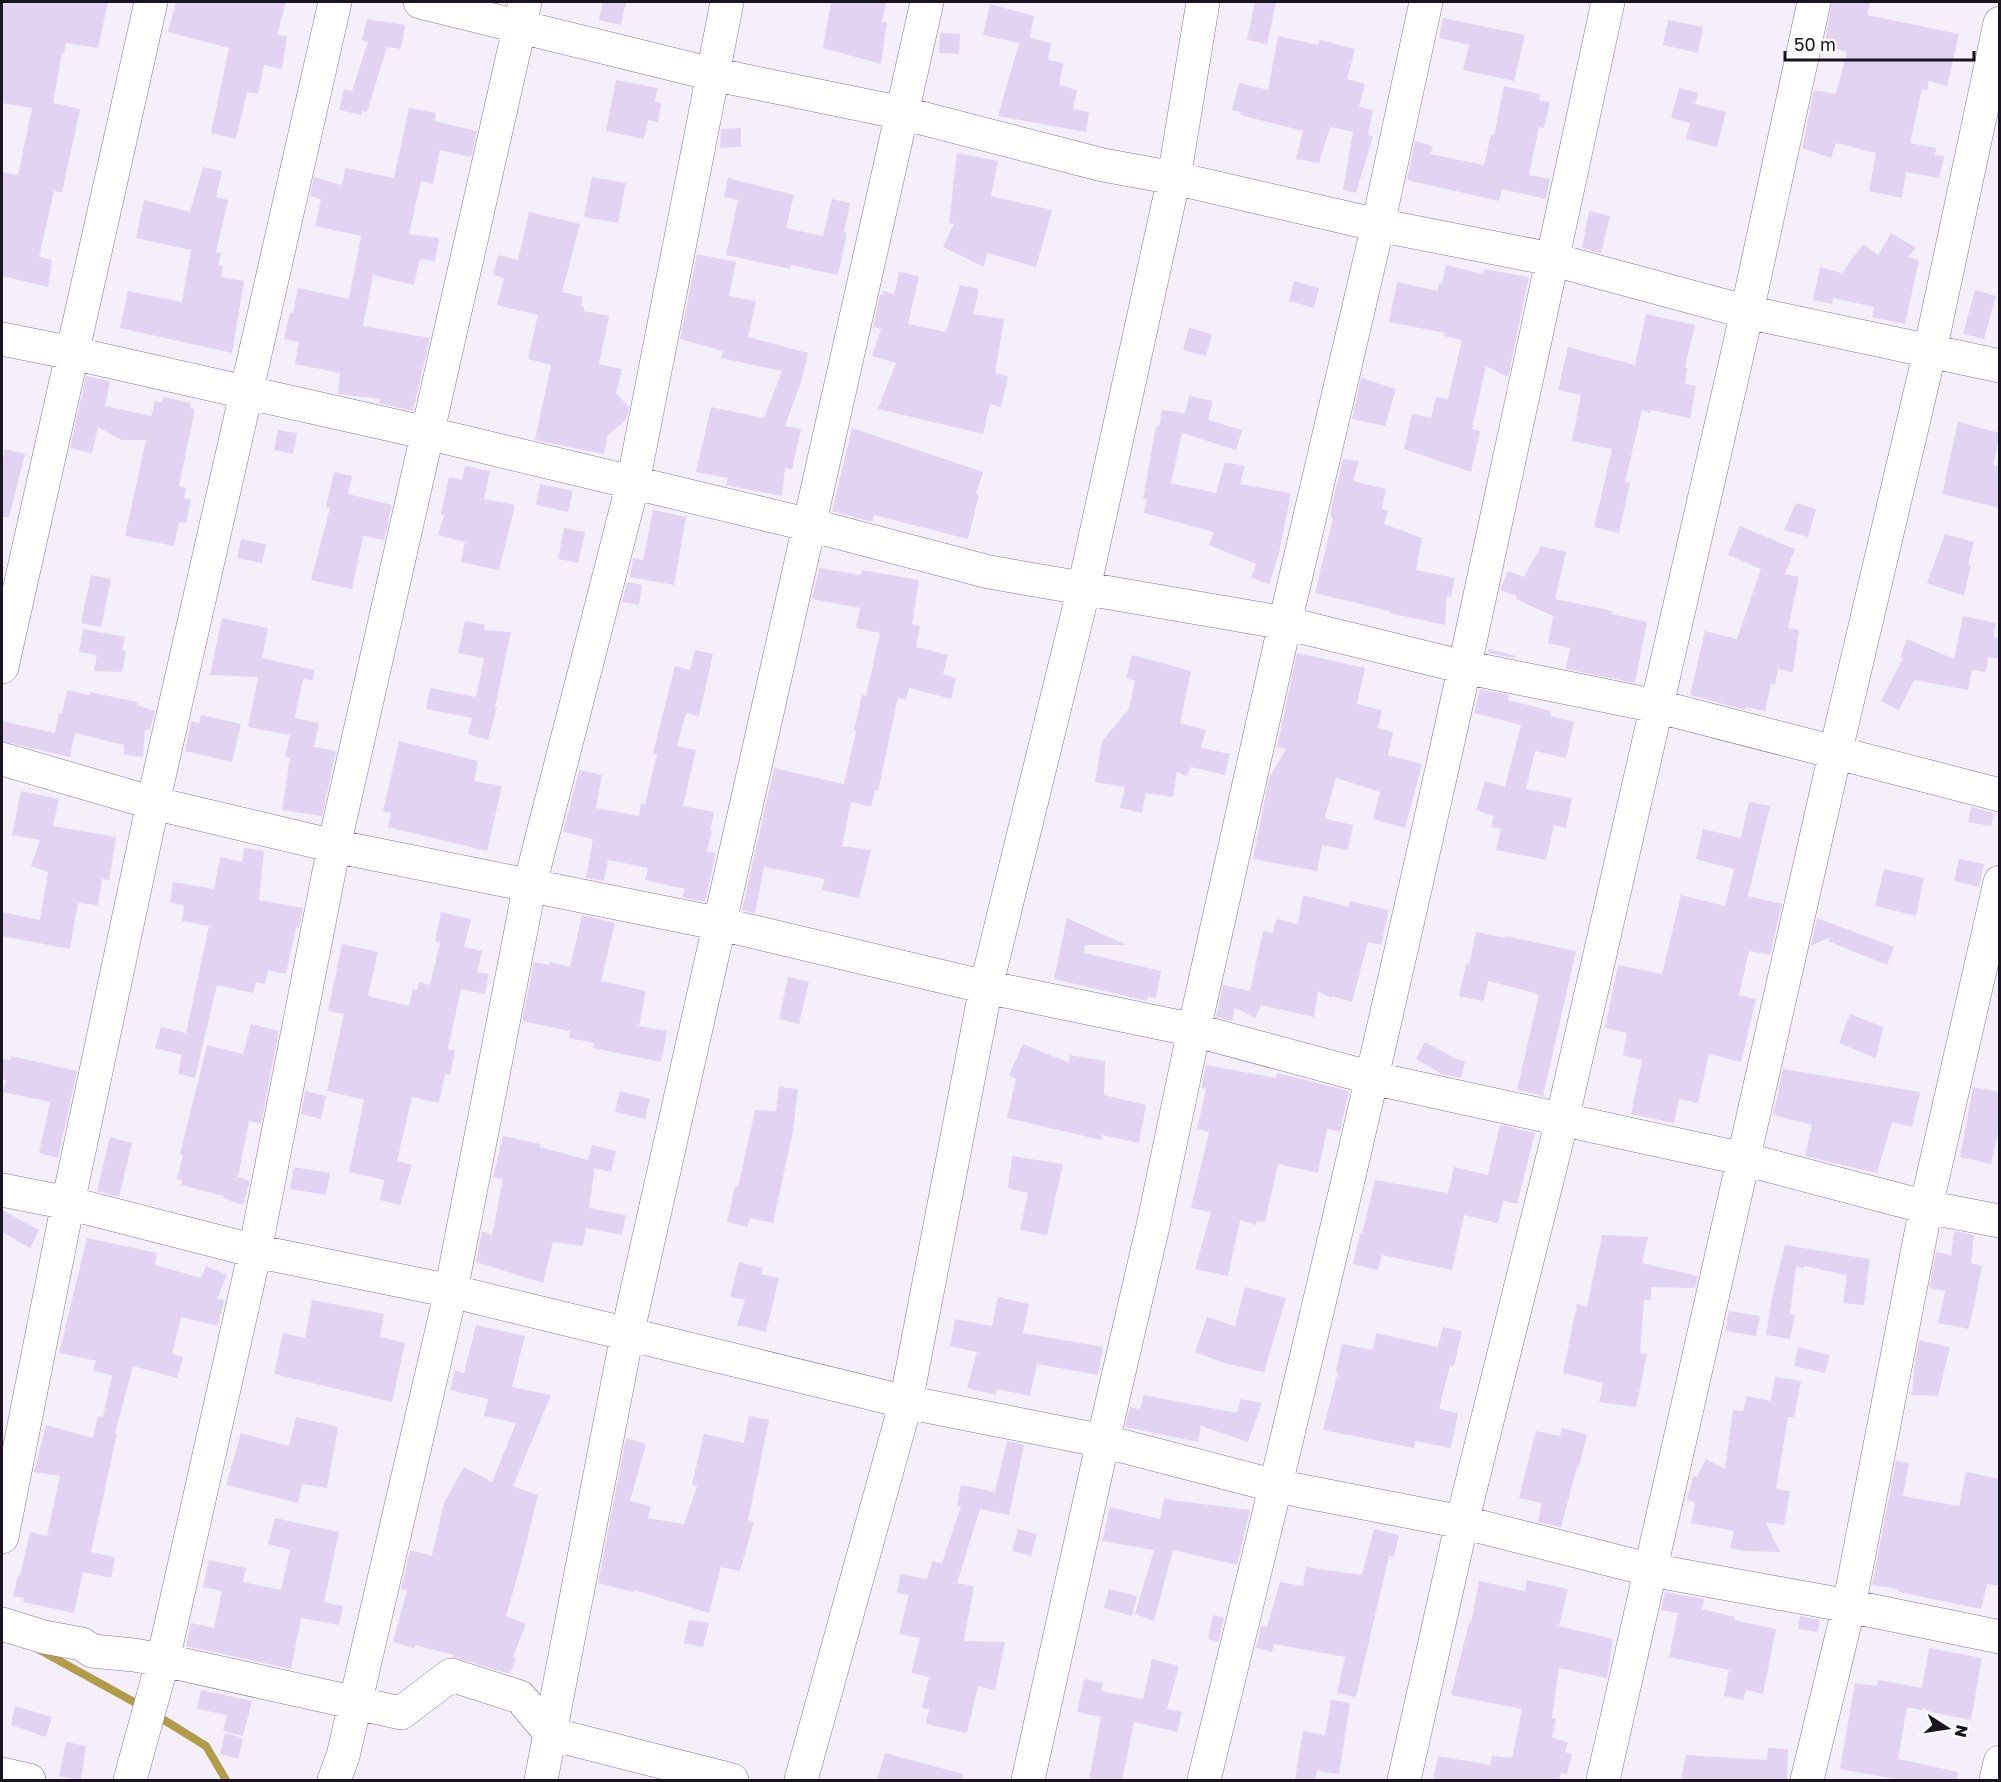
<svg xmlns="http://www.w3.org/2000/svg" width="2001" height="1782" font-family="'Golos Text',sans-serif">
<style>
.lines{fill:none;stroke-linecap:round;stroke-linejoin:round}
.stream{stroke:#b29c48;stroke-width:8}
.building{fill:#e3d3f3}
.minor-casing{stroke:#827490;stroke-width:34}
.minor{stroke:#fff;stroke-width:33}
</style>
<rect width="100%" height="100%" fill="#f5effc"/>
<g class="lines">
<path class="stream" d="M38,1649l105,58
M156,1715l50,31 20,34"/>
</g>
<path class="building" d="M2,2h106l-10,46 -32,-5 -2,10 -2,-1 -9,51 27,6 -18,83 -8,-1 -15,66 13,3 -4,27 -46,-11v-104l16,3 14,-67 -30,-5z
M176,2h110l-9,33 10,1 -5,33 -18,-4 -6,29 -11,-2 -11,47 -25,-6 18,-85 -61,-16z
M603,2h23l-5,23 -22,-5z
M831,2h55l-4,20h5l-6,42 -58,-16z
M1255,2h21l-9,42 -20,-4z
M1832,2h38l-3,13 92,19 -12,52 -18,-5 -2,9 -5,-1 -12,54 26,5 -1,7 9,1 -5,22 -33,-6 -4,26 -33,-7 7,-38 -40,-10 -5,15 -29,-10 12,-58 22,4 11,-42 -23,-7z
M990,4l44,12 -4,22 21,5 -3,17 15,3 -4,22 18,5 -4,19 16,3 -3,20 -88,-16 21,-73 -36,-8z
M1443,18l82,17 -11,46 -51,-11 6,-25 -30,-7z
M367,19l38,6 -4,24 -14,-2 -20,65 -5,-1 -1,4 -22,-5 5,-21 8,2 16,-49 -6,-2z
M1668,20l35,7 -5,26 -35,-8z
M940,33l20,1 -1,20 -20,-1z
M1278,36l40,9 2,-5 35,9 -8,30 18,5 -6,23 14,3 -5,25 5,1 -17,57 -13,-3 10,-58 -23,-5 -11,36 -23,-4 7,-28 -63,-16 1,-3 -9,-2 7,-27 29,7z
M616,80l42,8 -3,13 6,2 -3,19 -10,-2 -4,19 -38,-8z
M1504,86l36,8 -1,6 11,2 -6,26 -5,-1 -10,48 21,4 -4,20 -44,-10 -3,12 -92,-21 8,-39 18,5 -3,8 54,11 7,-30h3z
M1679,88l19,5 -3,11 31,8 -9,35 -31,-8 4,-16 -19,-5z
M409,108l27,5 -2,8 43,10 -6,26 -31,-7 -7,34 -12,-3 -12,53 30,4 -4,23 -15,-2 -6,26 -41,-10 -10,51 67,12 -17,73 -34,-8 1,-4 -42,-5 2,-21 -45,-9 4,-22 -15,-3 6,-26h3l5,-25 51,11 12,-63 -46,-10 6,-27 -11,-3 4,-19 28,8 3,-17 49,10z
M741,128v19l-21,1 1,-19z
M957,153l41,8 -7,35 61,14 -16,57 -49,-14 -3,14 -41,-20 11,-23 -5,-1z
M203,167l19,4 -6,26 12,3 -12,52 5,1 -3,12 5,1 -2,11 23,4 -12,72 -112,-25 8,-37 54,11 9,-52 -55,-12 8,-38 46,12z
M592,177l34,6 -8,40 -34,-6z
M728,178l66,17 -8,33 37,8 9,-37 18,4 -6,29 3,1 -9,42 -47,-10 -1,4 -64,-14 12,-55 -14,-3z
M1589,211l21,5 -9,37 -19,-5z
M529,212l51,12 -18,68 21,5 -2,9 3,1v4l25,5 -10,48 23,5 -6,24 13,14 -3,13 -18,15 -4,19 -69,-14 16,-75 -23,-6 10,-44 -41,-10 7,-27 -11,-3 5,-20 20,5z
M1891,233l25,15 -8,9 11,3 -14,64 -33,-7 2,-10 -41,-9 -1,6 -19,-4 7,-33 22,6 21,-29 15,11z
M697,254l39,8 -7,34 27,5 -8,36 60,16 -6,26 -17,47 16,3 -9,40 -7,-1 -3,28 -56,-11 2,-7 -32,-6 15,-65 53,11 18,-47 -61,-13 2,-7 -43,-12z
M1446,265l37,9 1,-5 45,8 -21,100 -22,-11 -14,63 8,2 -9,41 -67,-23 8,-35 19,4 5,-21 12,2 14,-59 -18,-4 1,-3 -56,-11 8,-40 41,9 1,-8 3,1z
M899,272l20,4 -11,48 38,8 14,-47 19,4 -6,25 31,5 -9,54 13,4 -7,30 -11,-3 -7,30 -105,-25 18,-46 -24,-7 9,-27 -8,-2 7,-32h3v-4l11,3z
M1294,281l25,7 -5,20 -25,-7z
M1975,290l21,6 -12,43 -21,-5z
M1646,314l49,11 -10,42 2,1 -2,16 11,2 -6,32 -39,-8 -1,3 -8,-3 -17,72 5,1 -11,50 -25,-6 18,-78 -40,-8 9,-46 -23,-5 10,-43 67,18z
M1189,328l23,6 -6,22 -23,-6z
M86,376l24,5 -5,25 46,10 4,-15 7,1 1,-5 28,6 -1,5 5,1 -16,77 7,2 -2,10 7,1 -5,24 -7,-1 -5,24 -49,-10 21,-96h-24l-24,-13 -6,26 -22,-5z
M1361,378l35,11 -11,37 -33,-7z
M1189,396l24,5 -5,19 34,10 -6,20 -54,-17 -11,50 45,10 9,-31 20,4 -5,18 51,9 -12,60 -4,11h1l-7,20 -18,-6 5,-14 -47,-19 5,-13 -70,-19 3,-14h-4l13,-73 3,1 3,-17 23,3z
M1958,422l42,11 -7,32 7,2v41l-58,-14z
M852,428l131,44 -7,22 3,1 -11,44 -94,-24 -2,7 -40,-11z
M278,430l19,3 -4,21 -19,-4z
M5,449l20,5 -16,63h-7v-54z
M1343,459l16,2 -6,20 33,8 -4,20 6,2 -4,13 38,14 -6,32 39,8 -4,19 -4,-1 -2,29 -56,-12v-2l-74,-18 18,-75 -2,-1v-9z
M465,466l25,5 -6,28 31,6 -16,65 -38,-8 4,-20 -27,-7 6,-20 -3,-1 8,-37 13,3z
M334,472l18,4 -4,18 44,11 -8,35 -21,-4 -11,53 -41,-9 19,-72 -4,-1z
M540,484l33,7 -5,21 -32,-7z
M1796,503l20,6 -8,28 -24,-7z
M653,510l33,7 -12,68 -44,-8 3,-19 10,2z
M1740,526l55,23 -10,25 14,3 -11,51 11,2 -6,43 -15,-4 -3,15h-4l-6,27 -19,-4 -1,3 -55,-15 15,-64 32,8 24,-70 -33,-14z
M564,528l21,4 -7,31 -20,-4z
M1945,534l29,8 -6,22 3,1 -7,31 -37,-13z
M241,539l25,5 -4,19 -25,-5z
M1541,546l25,6 -11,47 58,12 -1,3 35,8 -12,61 -69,-14 4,-21 -22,-5 5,-27 -37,-17 1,-3 -17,-6 8,-19 16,6z
M819,568l42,7 1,-5 57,10 -7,44 8,2 -4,21 32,8 -5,19 13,4 -5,21 -42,-11 -3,12 -8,-2 -20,93 -3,-1 -4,17 -20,-5 -9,44 29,4 -12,48 -37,-8 3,-11 -61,-12 -9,46 -13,-3 32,-142 70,16 12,-53h-2l5,-23 3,-13 4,1 14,-63 -24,-5 4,-20 -48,-9z
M91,575l20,4 -10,48 -20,-4z
M627,582l15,3 -3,20 -17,-3z
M1963,616l33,7 -3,14 7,1v21l-12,-2 -2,15 -14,-2 -4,20 -54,-10 -15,30 -18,-9 22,-43 -3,-1 7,-18 47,20z
M222,618l46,10 -6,30 52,12 -1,10 -10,-1 -8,39 24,5 -5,24 22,4 -14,65 -40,-6 8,-52 -5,-2 5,-21 -42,-8 10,-50 -48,-2z
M465,621l20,4 -1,5 27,2 -16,75h2l-9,33 -20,-6 4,-16 -46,-9 4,-21 46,9 8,-39 -26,-5z
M83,629l42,8 -3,14h4l-4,21 -28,-1 3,-16 -18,-3z
M1489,649l27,7 -1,2 -27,-5z
M695,650l18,4 -14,62 -13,-3 -9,33 19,4 -13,56 31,6 -4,18 2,1 -5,20 9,2 -11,49 -23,-5 3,-8 -40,-9 3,-12 -40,-8 -4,21 -18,-3 7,-39 -30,-7 16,-62 23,5 -6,33 43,8 2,-12h4l12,-50 -4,-1 22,-87 15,4z
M1297,653l68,15 -8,36 25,6 -4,18 15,4 -5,23 34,9 -17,64 -32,-9 7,-27 -44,-14 -11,38 1,3 27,6 -5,25 -26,-5 -5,26 -64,-12 16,-81 17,-29 -9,-2z
M1132,655l59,16 -11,52 26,7 -5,18 29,6 -5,21 -34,-8 -5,9 -9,-4 -4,25 -27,-4 -4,20 -22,-5 5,-21 -30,-5 7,-41 27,-32 6,-28 -9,-3z
M1480,689l29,6 -1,5 43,11 -1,5 24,6 -8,36 -31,-7 -9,38 46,9 -6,30 -12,-3 -8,35 -50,-10 5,-21 -10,-2 3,-11 -18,-6 9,-29 20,6 16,-62 -47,-12z
M67,690l22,5 1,-3 47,10v3l18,6 -5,19 -5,-1 -2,28 -19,-2v-10l-49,-12 -5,24 -68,-16v-20l53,12 4,-20 3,1z
M201,715l40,9 -9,38 -47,-11 6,-30 8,2z
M399,741l79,20 -4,20 28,5 -15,65 -99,-24 3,-14 -8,-2z
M21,791l38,8 -6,27 63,11 -7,43 -7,-1 -4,26 -20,-2 -8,46 -68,-13v-24l38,8 8,-48 -17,-6 9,-26 -28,-5z
M1749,802l21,4 -22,90 34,8 -12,51 -21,-4 -10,44 17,4 -15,63 -32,-8 -11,49 -19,-4 -5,24 -43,-9 11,-54 -19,-5 4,-22 -22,-5 13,-63 44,9 19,-79 44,11 9,-37 -38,-10 7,-30 38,9z
M1971,807l23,6 -3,13 -23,-4z
M244,848l20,3 -5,49 44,8 -4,20 -3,-1 -10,47 -18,-4 -3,14 -9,-2 -3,11 -36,-8 -22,93 -17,-4 4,-19 -27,-7 6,-21 25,6 23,-107 -27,-5 2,-16 -14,-2 3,-21 41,7 6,-32 22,5z
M1959,859l25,5 -5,23 -25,-6z
M1884,869l40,9 -8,38 -41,-10z
M1303,895l46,12 1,-6 39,9 -8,35 -13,-3 -16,60 -20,-6 -1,2 -13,-7 -4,26 -53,-12 -6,13 -20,-10 -3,13 -16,-4 7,-32 27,6 13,-60 10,2 3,-14 22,5z
M441,912l30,7 -7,28 18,4 -5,21 12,2 -4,20 -24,-5 -13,60 7,2 -5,24 -5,-1 -6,29 -27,-6 -15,64 15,4 -12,40 -20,-5 4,-20 -35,-8 15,-72 -37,-9 17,-77 -16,-3 14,-67 36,8 -10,44 41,10 4,-17 4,1 2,-8 11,3 10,-42 -5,-2z
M582,915l33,8 -14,58 45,10 -7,35 28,5 -6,31 -68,-14 1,-5 -25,-5 1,-7 -48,-10 12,-59 15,3 1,-3 20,5z
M1067,918l59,27h-41l-1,8 77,18 -5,27 -8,-2 -1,5 -93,-22z
M1817,918l77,29 -7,18 -59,-24 2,-4 -19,9z
M1476,932l29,6v-2l71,15 -33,145 -26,-6 22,-96 -51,-13 -4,20 -25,-5 7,-32 3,1z
M788,977l21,5 -10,42 -20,-5z
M1850,1014l33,13 -7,31 -37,-15z
M251,1024l28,7 -18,93 -12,-3 -11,56 12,4 -7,24 -20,-7 1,-2 -43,-11 1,-5 -5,-1 6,-24 -3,-1 27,-109 36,9z
M1425,1042l31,17 9,2 -4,17 -19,-4 -26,-15z
M1023,1044l46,19 1,-8 35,6 -1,34 42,10 -7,38 -37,-8 -1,5 -94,-22 9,-39 -7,-4z
M11,1056l66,15 -19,87 -19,-5 11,-51 -47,-10 3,-12 -4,-1v-20l8,1z
M1206,1065l70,13 1,-5 72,18 -9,41 -13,-3 -9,44 -40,-9 -13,58 -8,-1 -1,4 -16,-5 -12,56 -33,-7 16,-57 -20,-4 18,-76 -12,-3 9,-40 -5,-1z
M1783,1069l137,23 -8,35 -20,-5 -15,51 -72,-17 7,-31 -39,-10z
M779,1087l19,2 -5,42 -20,92 -23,-5 -2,9 -21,-5 8,-36 3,1 17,-77 21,1z
M1973,1087l27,5v33l-9,39 -31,-7z
M305,1091l21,5 -5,23 -20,-5z
M620,1091l30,8 -5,20 -30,-7z
M1500,1125l35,8 -18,71 -14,-3 -5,22 -34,-8 -12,55 -70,-15 -4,15 -25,-6 7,-31 2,1 13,-54 73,13 6,-26 34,8z
M503,1136l37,8v3l48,13 4,-15 24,6 -5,21 -16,-4 -6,40 37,7 -4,20 -36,-7 -3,18 -30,-4 -10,41 -67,-21 6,-31 10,4 11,-56 -10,-2z
M110,1137l22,6 -13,54 -22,-6z
M1012,1156l51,8 -16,71 -27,-5 8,-37 -20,-5z
M294,1167l36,6 -4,22 -36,-6z
M2,1210l37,20 -9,18 -28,-16z
M1954,1231l20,4 -3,28 11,3 -13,63 -31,-6 7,-32 -16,-3 7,-36 15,3z
M1602,1235l46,2 -6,26 56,13 -3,12 -44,-1v13h-7l-4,53 7,1 -11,53 -37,-5 4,-19 -40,-10 14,-69 10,3z
M87,1238l70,15 -2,12 46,13 5,-12 21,9 -10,24 7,1 -6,26 -37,-9 -9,37 11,3 -6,21 -44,-12 -18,67 2,1 -26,118 24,5 -4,21 -28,-6 -9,41 -51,-11 1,-4 -11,-2 5,-21 2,1 10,-44 17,4 13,-60 -26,-4 12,-47 47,13 5,-22 5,1 9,-42 -19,-4 3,-10 -37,-8z
M1785,1245l85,14 -6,46 -21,-2 4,-28 -43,-9v2l-8,-1 -6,47 5,1 -5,24 -24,-4 7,-42z
M739,1262l24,6 -2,6 18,4 -13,54 -29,-7 8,-25 -15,-3z
M1245,1287l41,11 -22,74 -40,-9 -29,-11 12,-35 28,9z
M998,1297l31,7 -6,29 80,14 -5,28 -61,-11 -7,32 -33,-7 -1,6 -29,-7 10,-36 -27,-6 5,-27 37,7z
M312,1300l72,14 -4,23 25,6 -13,59 -118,-28 9,-41 22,5z
M1729,1311l31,5 -4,20 -31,-5z
M476,1325l49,11 -13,51 39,8 -38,91 25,9 -16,65 -16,56 20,8 -13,33 3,1 -6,16 -57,-17 1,-2 -39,-10 -1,3 -21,-6 14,-52 -6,-1 9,-39 22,6 12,-53 20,-36 28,15 24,-59 -32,-7 4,-17 -38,-9 5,-20 9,3z
M1443,1327l19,4 -8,35 -4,-1 -11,44 19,4 -7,35 -36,-7 -1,7 -91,-18 15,-58 -2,-1 6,-27 31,6 3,-17 62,14z
M1919,1340l31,7 -12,49 -26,-1 2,-25z
M1798,1347l32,8 -5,18 -31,-7z
M1775,1377l26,4 -7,36h-6l-12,72 14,2 -6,34 -18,-2 14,29 -36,-1 -14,-3 4,-17 -43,-8 4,-21 -8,-2 6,-24 4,1 9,-18 19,10 8,-59 10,1 4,-15 24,5z
M1144,1395l93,18 4,-14 21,4 -14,39 -47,-16 -3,16 -73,-15 5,-20 10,2z
M749,1416l20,4 -21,100 6,2 -14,49 -19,-4 -12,46 -75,-23 -1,2 -35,-9 28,-145 20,6 -16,57 21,5 -3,12 36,6 13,-38 -5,-2 12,-50 40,9z
M296,1417l42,10 -11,61 -25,-4 -4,19 -72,-18 15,-52 48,13z
M1562,1428l25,6 -8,33h-2l-16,60 -23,-5 4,-19 -23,-5 17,-67 24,5z
M1007,1441l17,4 -15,70 -29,-6 -23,74 17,3 -10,55 41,1 -10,48 -17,-4 -11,47 -41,-9 3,-15 -7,-1 7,-31 -18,-4 9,-35 -21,-4 10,-39 -12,-2 3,-19 27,5 5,-18 10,2 19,-57 -4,-1 4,-20 34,7z
M1896,1461l13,2 -6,33 56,10 7,-34 34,7v107l-13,-2 -6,25 -82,-17v-3l-27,-4z
M1164,1499l86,11 -13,55 -64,-15 -19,71 -19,-7 19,-64 -52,-9 8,-34 50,12z
M275,1518l64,14 -15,70 19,4 -4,19 -38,-7 -10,51 -105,-23 5,-23 23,5 8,-37 -19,-4 6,-27 37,8 -3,14 38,8 9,-40 -22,-6z
M1018,1529l19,5 -6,22 -19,-5z
M1374,1529l25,6 -5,22 -5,-1 -33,141 -19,-4 8,-36 -71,-13 -2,8 -16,-4 5,-22 6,1 13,-45 23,4 3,-19 56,8z
M1527,1580l41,9 -9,37 54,13 -6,39 -48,-10 -7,50 4,1 -4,19 16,4 -3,10 7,2 -5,20 -6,-1 -2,7h-126l5,-24 52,9 2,-9 20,2 10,-49 -71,-14 18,-72h2l8,-42 46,10z
M1109,1589l28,7 -5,20 -28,-8z
M1665,1592l39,7 -2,10 33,8 -1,3 42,9 -13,65 -17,-4 -3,10 -19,-4 5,-26 -60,-13 9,-44 -17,-3z
M1213,1615l11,3 -6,24 -10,-3z
M1800,1616l20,4 -2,12 -20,-3z
M689,1620l20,3 -6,24 -19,-4z
M1929,1648l53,10 -11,62 -64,-13 -9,52 60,13 -1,8h-56l-61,-11 15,-86 22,3 1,-6 44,8z
M1152,1659l27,7 -12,43 15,3 -5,20 -43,-10 -12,58h-33l12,-63 -24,-5 7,-33 19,4 -2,8 42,8z
M201,1690l51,11 -9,35 -20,-5 4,-16 -30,-6z
M1331,1700l19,3 -11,71 -22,-3 -2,9 -20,-1 8,-48 22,4z
M15,1706l37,11 -6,20 -35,-12z
M225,1733l18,5 -5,21 -18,-5z
M66,1742l20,4 -5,34 -22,-4z
M1768,1748l20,1 -1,31h-106l5,-25 81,5z
M885,1753l78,21v6h-86z"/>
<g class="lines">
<defs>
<path id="minor" d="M420,2l292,72 190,39 201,52 71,13 204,47 173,34 196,53 253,54
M2,339l70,14 355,80 383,92 179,47 296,51 179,44 192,39 344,89
M2,667l149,-665
M2,759l151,44 181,43 387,78 265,63 208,43 178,48 372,81 182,48 74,14
M2,1190l66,13 187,48 196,40 455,111 197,39 173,45 186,36 189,48 198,36 151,31
M2,1537l66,-334 85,-400 182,-801
M2,1624l42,13 38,7 10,7 42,4 29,5 238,53 50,-38 69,22 31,37 181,46
M2,1774l27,6
M130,1780l33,-120 92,-409 79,-405 191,-844
M334,1780l9,-24 108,-465 79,-407 103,-401 94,-481
M541,1780l86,-445 300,-1333
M801,1780l105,-378 80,-415 98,-399 90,-410 29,-176
M1028,1780l75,-339 50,-215 41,-196 91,-407 93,-398 48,-223
M1204,1780c91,-370 179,-742 261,-1115 48,-221 94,-443 143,-663
M1404,1780l58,-258 100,-402 185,-808 67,-310
M1603,1780l232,-1026 95,-403 70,-328
M1807,1780l42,-174 77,-399 74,-325
M1996,1780l4,-18"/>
</defs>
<use href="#minor" class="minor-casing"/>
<use href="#minor" class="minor"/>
</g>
<rect width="2001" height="1782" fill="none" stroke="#19141f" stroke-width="6"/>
<g transform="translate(1947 1728) rotate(102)" stroke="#ffffff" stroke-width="4.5" paint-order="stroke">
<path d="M0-4.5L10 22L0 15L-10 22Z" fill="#19141f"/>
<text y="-9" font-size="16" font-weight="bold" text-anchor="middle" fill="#19141f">N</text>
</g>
<path d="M1785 51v9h189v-9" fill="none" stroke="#19141f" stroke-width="3"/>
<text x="1794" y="51" font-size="18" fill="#19141f" stroke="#ffffff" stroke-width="4.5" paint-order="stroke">50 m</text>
</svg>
